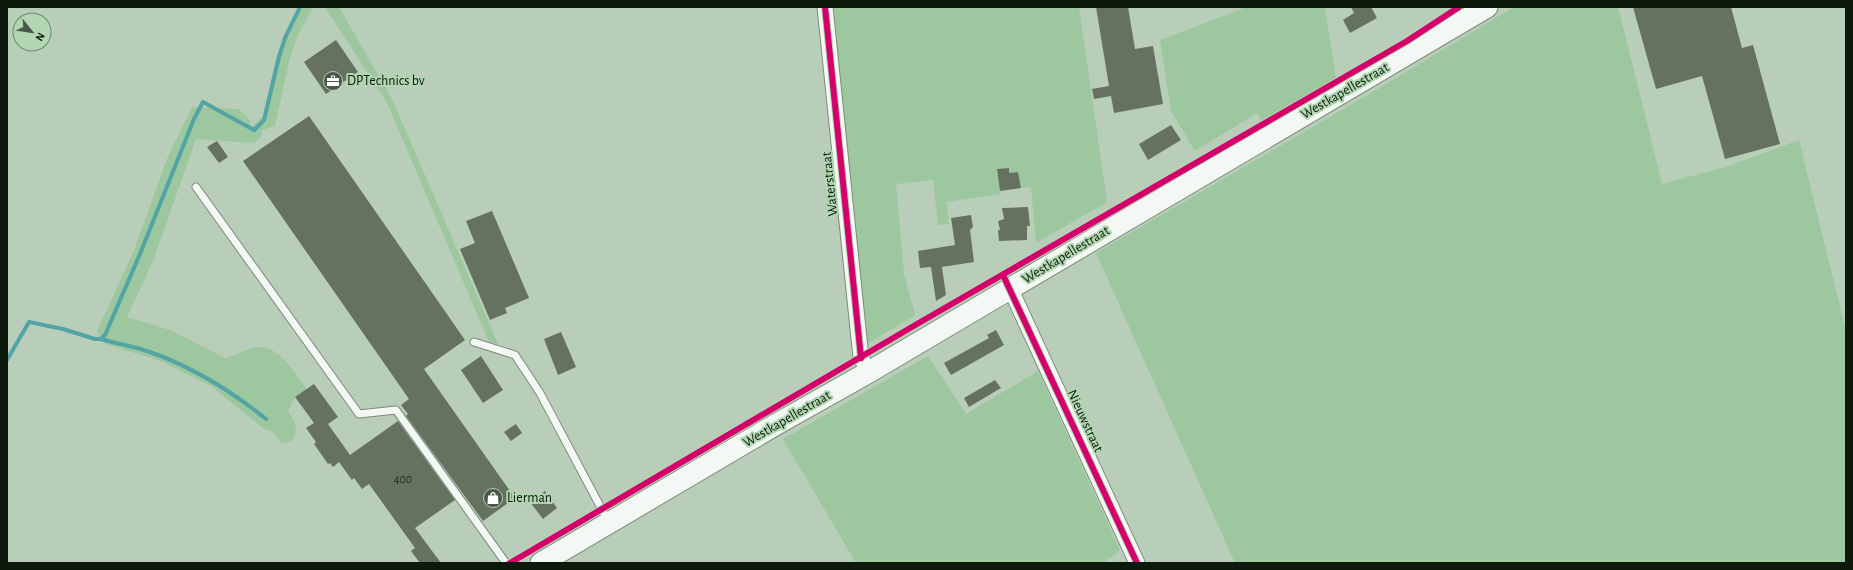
<svg xmlns="http://www.w3.org/2000/svg" width="1853" height="570" font-family="'Alegreya Sans',sans-serif">
<style>
.green{fill:#9dc79e}
.lines{fill:none;stroke-linecap:round;stroke-linejoin:round}
.stream{stroke:#52a4a5;stroke-width:4}
.building{fill:#667260}
.lane-casing{stroke:#7b8b7b;stroke-width:9}
.street-casing{stroke:#7b8b7b;stroke-width:17}
.secondary-casing{stroke:#7b8b7b;stroke-width:23}
.lane{stroke:#f4f8f4;stroke-width:7}
.street{stroke:#f4f8f4;stroke-width:15}
.secondary{stroke:#f4f8f4;stroke-width:21}
.cycleway-casing{stroke:#b1d6b1;stroke-width:8}
.cycleway{stroke:#d6006c;stroke-width:6}
.labels{text-anchor:middle;dominant-baseline:central;stroke-width:4;stroke-linejoin:round;paint-order:stroke}
.number-label{font-size:12px;fill:#222f21}
.poi-label{font-size:14px;fill:#0c190c;stroke:#b1d6b1;text-anchor:start}
.street-label{font-size:14px;fill:#0c190c;stroke:#b1d6b1}
</style>
<rect width="100%" height="100%" fill="#b9ceb9"/>
<path class="green" d="M298,7h15l-15,28 -9,27 -14,64 -13,4 -1,7 -7,6 -58,-4 -43,122 -26,56 43,13 55,28c12,-3 24,-11 36,-11 19,1 36,28 46,42l-12,8 -7,14c5,9 11,16 6,26 -3,6 -8,6 -14,5l-8,-11 -8,-2 -53,-43 -53,-26 -53,-16 -8,-13 36,-78 34,-94 25,-52 47,2 11,11v8l13,-12 13,-58 10,-28z
M325,7h14l54,94 105,243 -9,-2 -102,-239z
M828,7h251l28,195 -71,41 -5,-56 -10,1 -3,-16 -9,1 -1,-5 -11,1 3,25 -54,8 3,22 -11,1 -5,-45 -37,4 8,90 11,41 -48,29z
M1242,7h83l11,72 -73,43 -6,-9 -62,38 -24,-40 -11,-71 82,-31z
M1514,7h104l44,177 64,-17 73,-27 47,191v232h-611l-139,-310 270,-157z
M928,356l38,58 72,-43 82,179 -17,13h-247l-73,-124z"/>
<g class="lines">
<path class="stream" d="M100,339c15,4 32,7 47,12 44,15 83,39 119,68
M7,360l22,-38 34,7 32,10h5l5,-4 35,-81 54,-135 9,-17 51,28 10,-10 15,-63 6,-19 15,-31"/>
</g>
<path class="building" d="M1096,7h32l7,42 18,-3 10,58 -49,9 -3,-17 -17,3 -2,-10 17,-3z
M1351,7h20l6,11 -27,15 -7,-13 11,-7z
M1633,7h98l11,41 11,-3 27,99 -55,15 -23,-83 -46,13z
M336,40l22,32 -32,22 -22,-32z
M309,116l156,224 -41,29 91,129 -32,23 -77,-105 2,-2 -7,-9 8,-6 -166,-238z
M1171,125l10,15 -33,20 -9,-16z
M217,141l11,16 -9,6 -12,-16z
M1009,168v5l9,-1 3,16 -21,3 -3,-22z
M1028,207l2,19h-3v14l-28,1 -1,-11h2l-2,-9 6,-2 -2,-11z
M492,211l37,87 -24,10 2,5 -17,7 -30,-71 15,-6 -9,-22z
M971,215l2,12 -3,3 4,32 -32,5 4,28 -10,6 -5,-34 -11,1 -2,-17 37,-6 -4,-27z
M996,330l8,15 -53,30 -7,-12 45,-25 -2,-3z
M561,332l15,35 -18,8 -14,-36z
M481,356l22,34 -20,13 -22,-33z
M995,380l6,8 -32,19 -5,-9z
M314,384l24,33 -10,7 22,31 48,-34 57,79 -40,28 26,35h-21l-9,-12 4,-3 -46,-64 -7,5 -8,-11 -2,2 -13,-18 -6,5 -3,-4 -2,1 -14,-20 2,-2 -10,-14 8,-5 -19,-26z
M516,424l6,9 -11,8 -7,-9z
M545,491l12,17 -14,11 -13,-17z"/>
<g class="lines">
<defs>
<path id="lane" d="M1457,7l6,12
M196,187l163,227 37,-4 110,153
M474,342l41,13 25,38 68,128"/>
<path id="street" d="M825,7l36,351 8,14
M1010,288l127,275"/>
<path id="secondary" d="M541,563l234,-138 94,-53 618,-365"/>
</defs>
<use href="#lane" class="lane-casing"/>
<use href="#street" class="street-casing"/>
<use href="#secondary" class="secondary-casing"/>
<use href="#lane" class="lane"/>
<use href="#street" class="street"/>
<use href="#secondary" class="secondary"/>
<defs>
<path id="cycleway" d="M825,7l36,351
M1003,275l134,288
M510,563l407,-239 490,-283 52,-34"/>
</defs>
<use href="#cycleway" class="cycleway-casing"/>
<use href="#cycleway" class="cycleway"/>
</g>
<defs>
<symbol id="office-disc" viewBox="-11 -11 22 22"><circle r="9.5" fill="#495849" stroke="#b1d6b1"/><path d="M-6-3h4V-5.5h4V-3h4V5H-6ZM-1-4.5V-3h2v-1.5ZM-6 0V1H6V0Z" fill="#fff"/></symbol>
<symbol id="shop-disc" viewBox="-11 -11 22 22"><circle r="9.5" fill="#495849" stroke="#b1d6b1"/><path d="M-5-2.5h2.3a2.7 3.5 0 0 1 5.4 0H5L5.5 6h-11ZM-1.5-2.5h3a1.5 2.3 0 0 0-3 0Z" fill="#fff"/></symbol>
</defs>
<g fill-rule="evenodd">
<use href="#office-disc" x="322" y="70" width="22" height="22"/>
<use href="#shop-disc" x="482" y="487" width="22" height="22"/>
</g>
<g class="labels">
<g class="number-label">
<text x="403" y="479">400</text>
</g>
<g class="poi-label">
<text x="347" y="81">DPTechnics bv</text>
<text x="507" y="498">Lierman</text>
</g>
<g class="street-label">
<text transform="translate(1345 91) rotate(-30)">Westkapellestraat</text>
<text transform="translate(830 184) rotate(-96)">Waterstraat</text>
<text transform="translate(1066 255) rotate(-31)">Westkapellestraat</text>
<text transform="translate(787 419) rotate(-30)">Westkapellestraat</text>
<text transform="translate(1085 421) rotate(65)">Nieuwstraat</text>
</g>
</g>
<rect width="1853" height="570" fill="none" stroke="#0c190c" stroke-width="16"/>
<g transform="translate(32 32) rotate(120)"><circle r="19" fill="#b1d6b1" stroke="#6f8a6f"/>
<path d="M0-3L7 15L0 10L-7 15Z" fill="#495849"/>
<text y="-6" font-size="11" font-weight="bold" text-anchor="middle" fill="#0c190c">N</text>
</g>
</svg>
